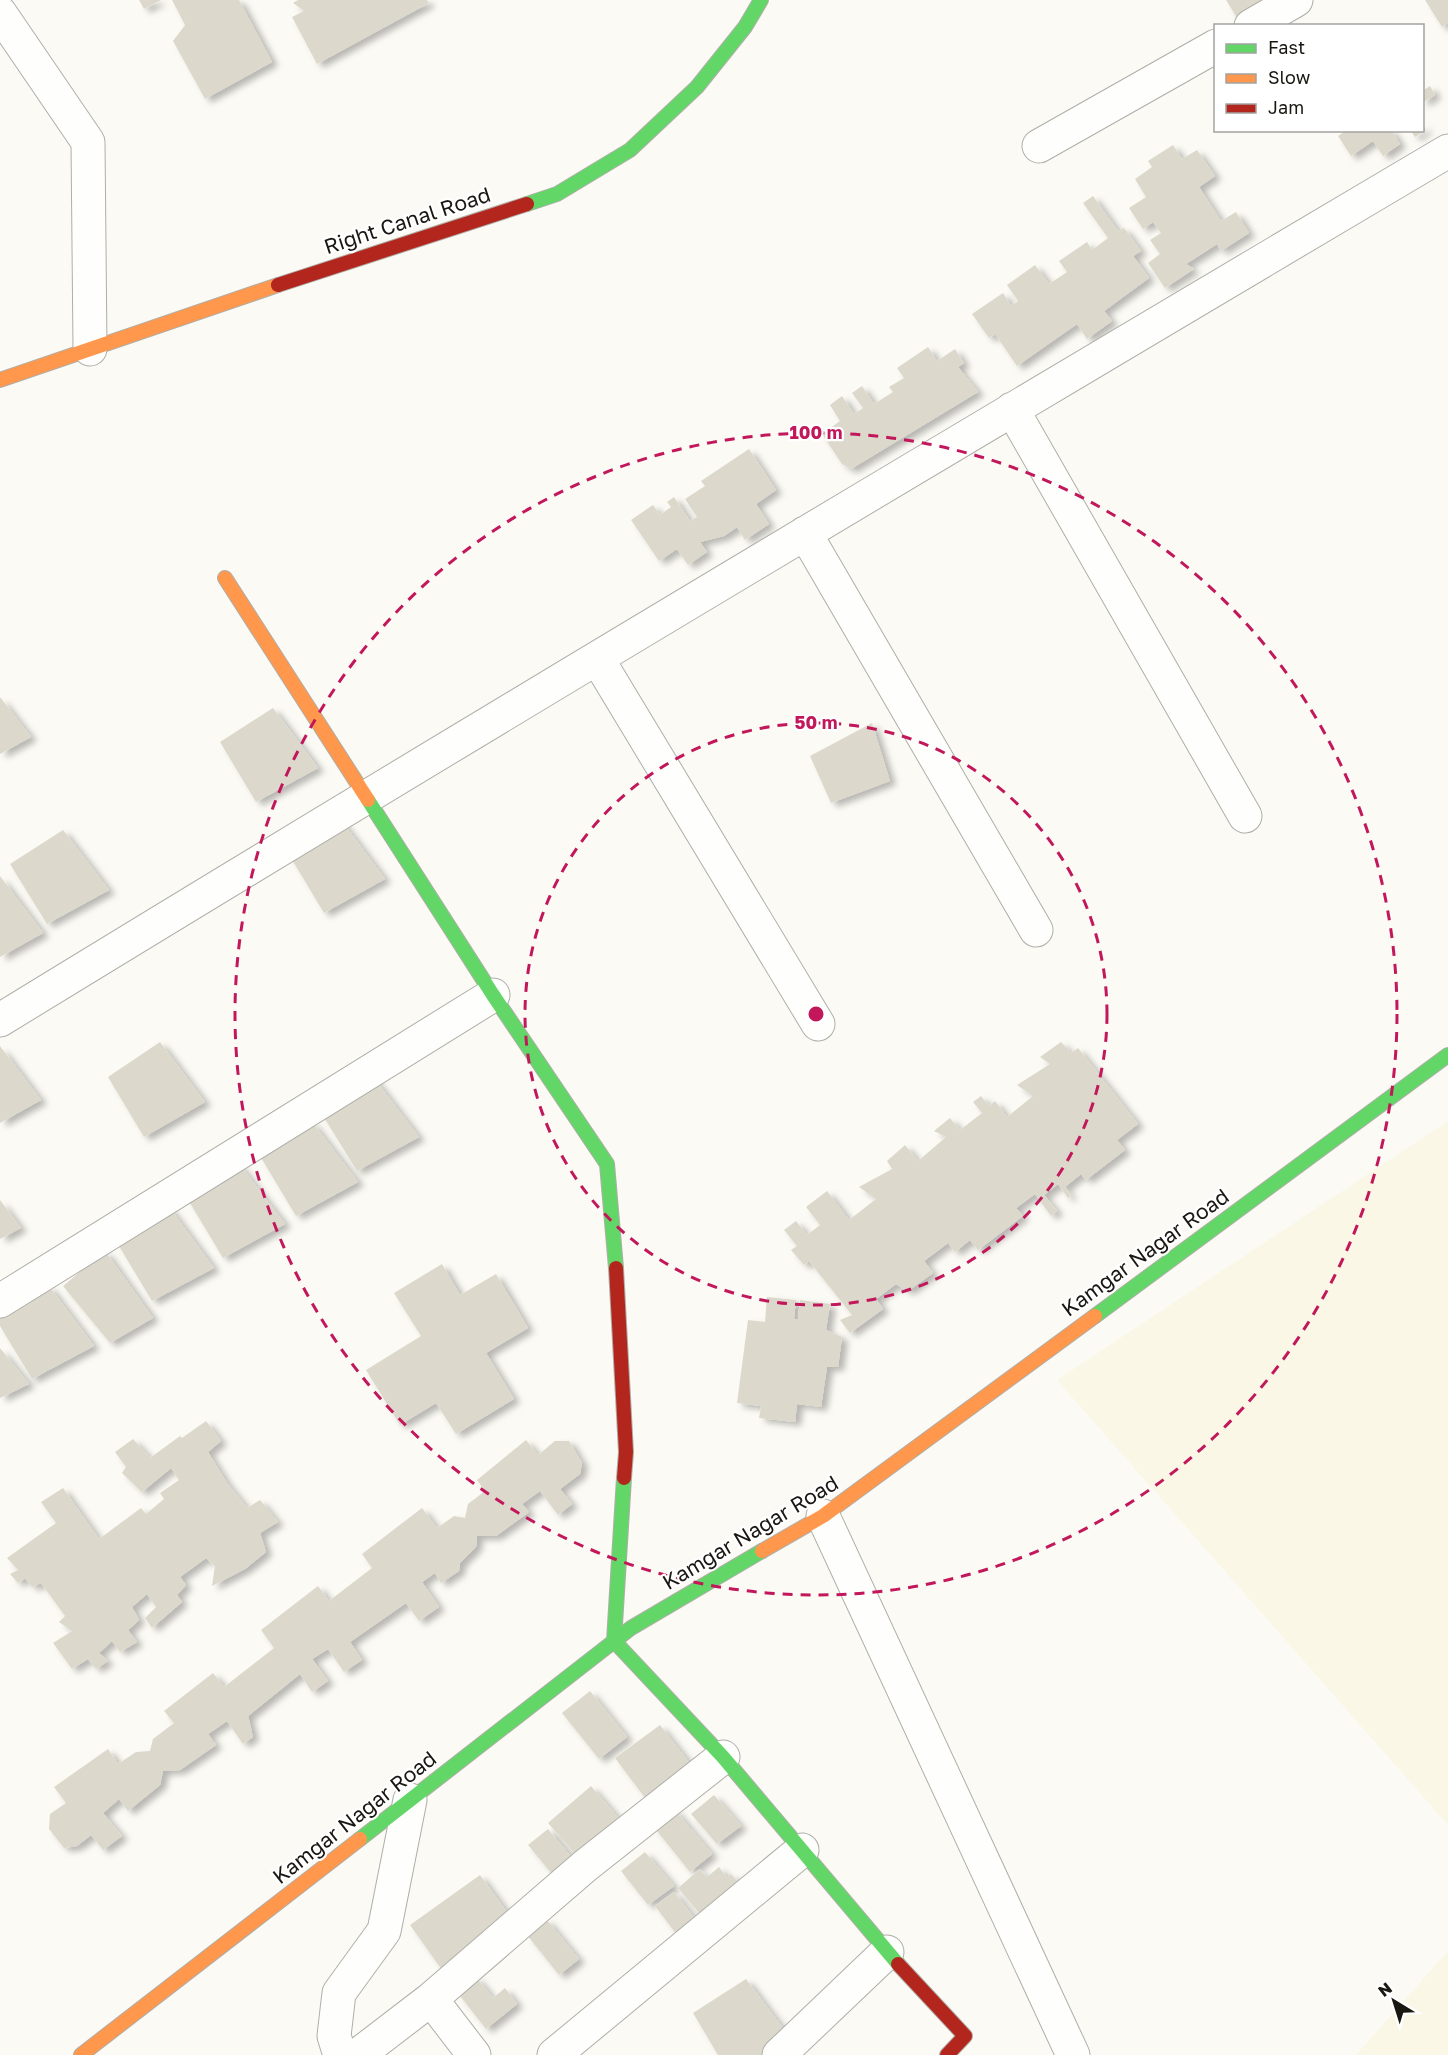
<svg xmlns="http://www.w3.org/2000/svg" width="1448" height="2055" font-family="'Golos Text',sans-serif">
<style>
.built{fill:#faf7e6}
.building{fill:#dcd9cc;filter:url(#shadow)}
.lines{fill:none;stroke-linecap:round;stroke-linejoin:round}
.street-casing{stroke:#afaea8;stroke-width:35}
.fast-casing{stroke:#afaea8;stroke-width:16}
.slow-casing{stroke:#afaea8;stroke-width:16}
.jam-casing{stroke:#afaea8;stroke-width:16}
.street{stroke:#fefefd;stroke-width:33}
.fast{stroke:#63d668;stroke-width:14}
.slow{stroke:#ff974d;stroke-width:14}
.jam{stroke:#b3261e;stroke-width:14}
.ring{fill:none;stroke:#c2185b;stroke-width:3;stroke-dasharray:10 8}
.labels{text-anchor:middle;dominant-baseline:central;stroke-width:4.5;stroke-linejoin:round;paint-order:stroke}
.street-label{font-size:21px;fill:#191711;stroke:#fff}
.centre{fill:#c2185b;stroke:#fff;stroke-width:3}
.ring-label{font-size:18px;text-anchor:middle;font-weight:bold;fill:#c2185b;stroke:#fff;stroke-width:4.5;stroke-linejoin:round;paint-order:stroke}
</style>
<defs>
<filter id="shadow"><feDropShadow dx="6" dy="4" stdDeviation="3" flood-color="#0004"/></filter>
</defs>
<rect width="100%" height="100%" fill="#fbfaf4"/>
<path class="built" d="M1448,1121v704l-391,-445z
M1448,1951v104h-92z"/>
<path class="building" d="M139,0h22l-17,9z
M172,0h67l33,62 -67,37 -32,-58 12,-16z
M298,0h129l2,3 -112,61 -25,-47 12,-6 -11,-8z
M1226,0h44l-28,26z
M1425,0h23v23l-6,4z
M1430,86l5,9 -13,8v-12z
M1422,124l4,6 -11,7 -5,-7h12z
M1347,130h44l9,14 -17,12 -10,-15 -22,15 -13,-20z
M1173,145l9,14 15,-9 18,26 -16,11 22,34 15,-9 13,21 -28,18 -4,-7 -31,20 8,5 -29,19 -17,-25 12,-9 -10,-14 11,-7 -8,-11 -10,7 -14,-21 17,-11 -11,-18 17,-12 -4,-6z
M1093,196l25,35 6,-3 17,23 -8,5 16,22 -45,33 8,10 -25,18 -10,-15 -60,42 -22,-32 -6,4 -17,-24 31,-21 8,13 7,-5 -11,-16 28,-20 14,19 18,-12 -8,-11 28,-19 5,8 16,-12 -25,-35z
M928,347l9,14 18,-12 9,14 -6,4 20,25 -127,77 -9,-5 -20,-30 18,-13 -10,-16 12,-9 12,18 9,-6 -11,-15 10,-7 12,18 19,-12 -4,-5 15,-9 -7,-10z
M749,449l27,41 -20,14 13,20 -24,16 -8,-13 -13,9 -24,6 7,10 -19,13 -11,-16 -18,12 -28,-41 22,-15 7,10 11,-8 -4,-5 7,-5 16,24 7,-4 -12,-18 20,-13 -4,-5z
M0,697l31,40 -31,17z
M273,708l45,60 -62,34 -36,-60z
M872,723l18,58 -59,22 -21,-47z
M340,819l45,60 -61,34 -36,-60z
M63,830l46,60 -62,34 -37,-60z
M0,876l43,57 -43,24z
M160,1042l45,60 -61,35 -36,-60z
M1061,1042l10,11 7,-5 60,76 -21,16 8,10 -39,30 -5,-6 -16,13 6,9 -3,2 -10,-14 -14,11 13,16 -6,5 -16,-22 -19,14 7,8 -45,34 -8,-10 -15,12 -7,-9 -24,18 9,12 -25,18 -12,-7 -20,15 7,10 -33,24 -10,-13 12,-5 -43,-54 -5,4 -13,-15 6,-4 -13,-16 12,-9 11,14 13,-10 -14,-18 21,-16 22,29 27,-21 -17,-12 33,-18 -5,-8 18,-16 13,16 28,-24 -12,-6 16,-13 10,12 22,-17 -9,-11 8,-6 8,10 6,-5 12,16 26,-21 -16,-11 33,-21 -10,-7z
M0,1046l41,54 -41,23z
M373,1077l46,60 -62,34 -37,-60z
M312,1122l46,60 -62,34 -36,-60z
M239,1164l46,60 -62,34 -36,-60z
M0,1200l21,28 -21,11z
M169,1207l45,61 -62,33 -36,-60z
M105,1251l48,67 -43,25 -47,-57z
M442,1264l18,31 36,-21 32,54 -42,25 28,46 -58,35 -20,-31 -36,22 -34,-55 55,-34 -27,-43z
M49,1286l45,60 -62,33 -32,-53v-9z
M767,1297l29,3 -2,19h4l2,-19 30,4 -4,26 16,7 -4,30h-11l-6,40 -24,-3 -2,18 -36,-4 2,-12 -24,-3 11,-83 17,2z
M0,1348l29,36 -29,14z
M206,1421l15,20 -13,11 19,31 20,25 13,-8 18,22 -18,11 6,19 -21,17 -33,17 3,-20 -9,-8 -26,19 6,8 -9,10 5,7 -30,26 -7,-10 11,-11 -9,-13 -15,13 7,13 -11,10 9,12 -17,10 -8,-11 -13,12 9,8 -12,8 -8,-10 -16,10 -19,-26 19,-12 -13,-9 6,-6 -24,-33 -9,4 -7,-9 -7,5 -8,-9 8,-4 -11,-12 49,-35 -15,-21 22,-14 36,51 42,-31 5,6 18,-15 -4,-6 19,-13 -8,-12 -29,24 -20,-19 4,-6 -11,-15 18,-13 17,19 30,-22 2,2z
M526,1440l12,15 17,-14h14l13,22 -2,11 -20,15 12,15 -14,11 -18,-24 -18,13 7,8 -33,24h-19l-1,11 -16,16 -1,8 -18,12 -6,-10 -13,9 17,25 -20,14 -13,-18 -56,39 12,18 -18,12 -16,-23 -16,10 16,22 -16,11 -12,-18 -52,42 5,21 -10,7 -16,-23 -19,13 8,11 -36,25 -17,1 -3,14 -32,26 -9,-12 -16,14 19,23 -19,14 -12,-15 -14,11 -13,2 -15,-19 1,-15 16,-11 -12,-16 54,-38 10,15 18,-12 14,-1 3,-12 21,-16 -10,-12 49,-38 11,14 50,-39 -13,-18 57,-44 11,15 43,-33 -10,-14 60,-46 15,20 17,-12 11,2 3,-14 17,-13 -8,-11z
M590,1691l37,46 -28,22 -37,-46z
M660,1725l34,44 -45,34 -34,-45z
M591,1786l35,41 -43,36 -35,-40z
M714,1795l27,31 -24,18 -26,-30z
M674,1809l38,45 -22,18 -37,-46z
M548,1829l32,39 -19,17 -33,-40z
M645,1852l29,34 -26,19 -27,-34z
M719,1867l8,11 4,-4 16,18 -38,33 -31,-37 22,-19 7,8z
M480,1875l32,44 -70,51 -32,-45z
M674,1892l28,36 -19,15 -28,-37z
M546,1919l33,40 -20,16 -32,-40z
M476,1977l17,21 12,-10 12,16 -31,25 -29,-37z
M746,1979l45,60 -29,16h-44l-25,-42z"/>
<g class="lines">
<defs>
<path id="street" d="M0,13l88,129 2,207
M1251,26l45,-26
M1039,146l177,-100
M1012,409l233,407
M805,533l231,397
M597,658l221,366
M0,1020c480,-294 963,-582 1448,-869
M0,1301l493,-306
M823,1516l250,539
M431,1999l43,56
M340,2055l-6,-19 5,-43 45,-62 26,-131
M358,2055l73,-56 154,-133 138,-109
M554,2055l248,-205
M779,2055l108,-103"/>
<path id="fast" d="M527,204l30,-10 73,-44 67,-63 48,-60 16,-27
M368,800l125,195 114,169 9,104
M1095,1316l353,-261
M624,1478l-10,163 109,116 175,207
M360,1839l271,-211 131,-77"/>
<path id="slow" d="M0,380l278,-95
M225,578l143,222
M762,1551l61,-35 272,-200
M81,2055l279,-216"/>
<path id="jam" d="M278,285l249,-81
M616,1268l10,184 -2,26
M898,1964l67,72 -18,19"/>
</defs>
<use href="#street" class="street-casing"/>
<use href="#fast" class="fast-casing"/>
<use href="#slow" class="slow-casing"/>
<use href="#jam" class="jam-casing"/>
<use href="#street" class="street"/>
<use href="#fast" class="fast"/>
<use href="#slow" class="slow"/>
<use href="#jam" class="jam"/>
</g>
<g class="ring">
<circle cx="816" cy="1014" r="291"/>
<circle cx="816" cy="1014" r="581"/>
</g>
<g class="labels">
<g class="street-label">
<text transform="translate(407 220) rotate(-18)">Right Canal Road</text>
<text transform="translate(1145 1252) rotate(-36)">Kamgar Nagar Road</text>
<text transform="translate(750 1532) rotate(-31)">Kamgar Nagar Road</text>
<text transform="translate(354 1817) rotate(-38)">Kamgar Nagar Road</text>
</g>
</g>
<circle cx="816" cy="1014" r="9" class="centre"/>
<g class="ring-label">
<text x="816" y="439">100 m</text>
<text x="816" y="729">50 m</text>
</g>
<rect x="1214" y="24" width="210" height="108" fill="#ffffff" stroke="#a3a2a0" stroke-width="1.5"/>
<rect x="1226" y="44" width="30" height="9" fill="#63d668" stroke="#a3a2a0" stroke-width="1.5"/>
<text x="1268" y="54" font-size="18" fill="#191711">Fast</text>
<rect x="1226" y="74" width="30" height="9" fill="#ff974d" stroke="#a3a2a0" stroke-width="1.5"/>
<text x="1268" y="84" font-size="18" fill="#191711">Slow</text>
<rect x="1226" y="104" width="30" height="9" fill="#b3261e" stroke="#a3a2a0" stroke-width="1.5"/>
<text x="1268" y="114" font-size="18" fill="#191711">Jam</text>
<g transform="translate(1394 2001) rotate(322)" stroke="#ffffff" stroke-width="4.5" paint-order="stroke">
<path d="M0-4.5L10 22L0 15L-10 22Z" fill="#191711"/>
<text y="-9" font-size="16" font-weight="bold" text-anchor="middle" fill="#191711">N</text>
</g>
</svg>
